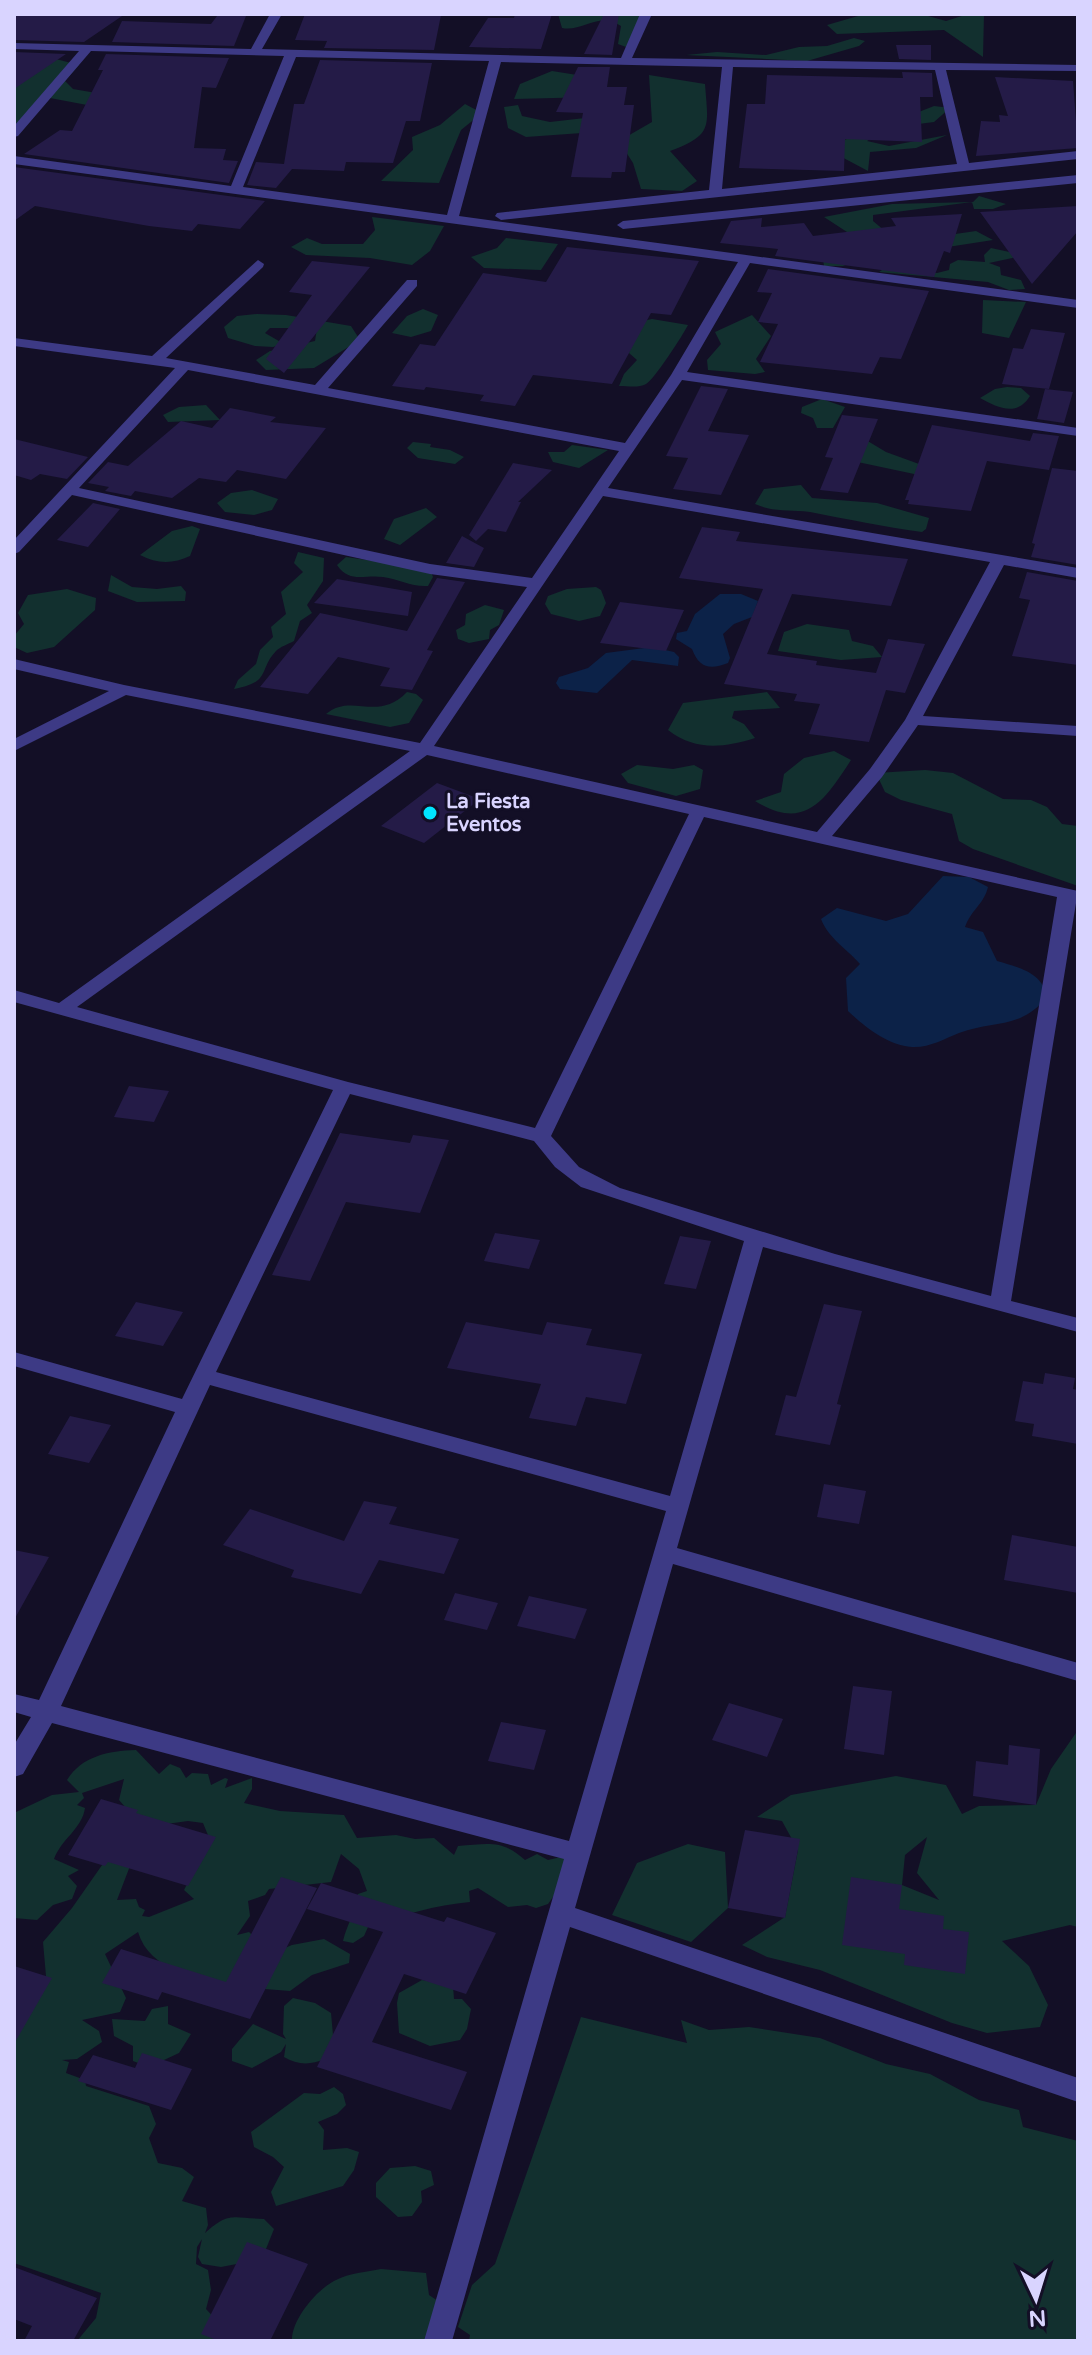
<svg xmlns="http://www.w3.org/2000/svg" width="1092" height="2355" font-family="'Varela Round',sans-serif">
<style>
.green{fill:#12302f;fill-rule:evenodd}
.water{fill:#0c2248}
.building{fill:#241b47}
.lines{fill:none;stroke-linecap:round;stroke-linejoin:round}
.minor{fill:#3d3a85;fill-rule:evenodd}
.poi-dot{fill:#00e5ff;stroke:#130f26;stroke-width:3}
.labels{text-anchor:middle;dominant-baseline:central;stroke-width:6;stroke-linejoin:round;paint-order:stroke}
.poi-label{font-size:20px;font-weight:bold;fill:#d9d4ff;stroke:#130f26;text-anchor:start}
</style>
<rect width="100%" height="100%" fill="#130f26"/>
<path class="green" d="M558,14h86l-18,33 -8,-3 3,-18c-22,-15 -38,6 -59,2z
M865,14h56l25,7 22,-7h16l-1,43 -39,-27 -107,4 -10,-9z
M854,38l11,3 -6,5 -52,15 -121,-6 31,-3 49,3 33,-8 28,-1z
M14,55l34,2 31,8 -14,16 8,8 29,5 1,14 -53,-10 -28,27 -8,-3z
M552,71l44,7 -2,19 -80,2 6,-15z
M649,75l56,9c3,42 9,51 -35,67l27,30 -15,10 -41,-2 -8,-26 -14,-22 33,-19z
M465,104l17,9 -21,17 -22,53 -58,-2 32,-31 -1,-13 28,-12z
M518,105l4,11 28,6 35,-4 25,13 -84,6 -18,-9 -4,-21z
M934,106l16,2 -16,14 -47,6 -20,13 22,5 58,-11 -31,13 -46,4 -2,19 -47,-25 37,-10z
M979,196l27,8 -13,5h-19l-2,-7 -99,13v6l18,15 23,4 62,-9 17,9 -136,21 -14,5h-19l-1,-7 47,-12 -46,-30 68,-13 81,-2z
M372,217l72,9 -14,25 -18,14 -42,-7 -64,-3 -15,-8 16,-9 15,6h41l12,-14z
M506,238l52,6 -17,26 -57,-2 -13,-11 26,-9z
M991,248l23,5 3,4 -28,6 11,4 1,8 20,5 4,9 -16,1 -21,-8 -109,-10 6,-4 52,5 12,-3 1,-6 8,-4 27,2 -1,-7z
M983,300l43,2 -17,36 -27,-5z
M423,309l15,6 -7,16 -20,6 -19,-4 15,-17z
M257,314l29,1 65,11 9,14 -46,28 -48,2 -10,-10 14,-9 45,-10 2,-13h-47l-5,5 19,11 -11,3 -18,-1 -27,-8 -4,-11 13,-11z
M752,315l19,21 -15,23 9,13 -10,2 -47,-4 -1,-10 14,-16 -6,-12z
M652,319l36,6c-5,10 -34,55 -42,59 -7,4 -18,2 -27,2l5,-12 13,-14 -8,-7 9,-31z
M1007,387l14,1 9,8c-13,21 -32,12 -50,2l15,-9z
M822,399l23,8 -12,21h-16l-4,-10 -12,-5 1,-6z
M206,405l14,15 -52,2 -5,-7 16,-8z
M866,440l20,12 44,16 3,10 -99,-21z
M413,442l18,2 -1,3 20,3 14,7 -9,7 -37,-6 -11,-10z
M572,445l36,5 -29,18 -26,-6 -5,-10h16z
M801,485l11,13 65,5 52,15 -3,11 -4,3c-38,-5 -75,-13 -112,-20 -21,-3 -34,1 -55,-8l9,-15z
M252,490l26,9 -6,11 -18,5 -29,-3 -8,-9 14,-10z
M426,508l11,9 -37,28 -16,-6 10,-20z
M192,526l8,3 -10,27c-17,8 -33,8 -50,-1l32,-24z
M298,552l26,6 -1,23 -16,24 5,8 -12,8 -6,20c-6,3 -14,6 -18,10 -18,19 -4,31 -42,38l4,-9 18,-16 4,-14 13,-13 -2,-10 15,-13 -5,-22 22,-20 -9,-9z
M346,557l84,12 3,8 -5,9c-17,1 -29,-7 -45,-9 -18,-3 -33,7 -46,-12z
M111,575l21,12 25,2 24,-3 5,6 -1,9 -48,1 -29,-11z
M596,587l5,3 5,13 -6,13 -21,5 -28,-7 -6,-10 3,-8 19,-7z
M67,589l29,9 -1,12 -41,37 -27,6 -13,-6v-11l10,-12 -6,-11 10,-18z
M485,605l19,5 -5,15 -9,5 -1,9 -20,4 -11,-4 -2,-9 9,-5 1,-11z
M807,624l42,6 3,11 21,5 9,11 -41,3 -63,-9 6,-19z
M407,692l9,2 7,6 -14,23 -19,4 -64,-13c26,-22 51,9 81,-22z
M767,692l13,16 -46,3 -2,7 12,6 11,14c-32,10 -60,13 -87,-8l15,-27z
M834,751l17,9c-26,40 -46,72 -96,41l26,-9 3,-18 20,-16z
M637,765l36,4 21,-4 9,5 -3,19 -24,7 -48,-13 -7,-9z
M925,770l28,3 50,26 28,1 16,7 15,17 16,2v60l-105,-37 -14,-8 -7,-27 -51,-14 -16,-8 -9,-19z
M1078,1730v197l-8,-2 -68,16 27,25 19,39 -8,22 -53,6 -35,-10 -132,-53 -53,-13 -25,-12 43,-28 13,-67 -16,-29 -25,-4 34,-22 83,-15 22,-4 50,9 16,29 17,-8 57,-1 15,-36zM927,1837l-10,36 22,27 -37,-15 3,-30z
M136,1750l23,24 11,-10 10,4 6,10 6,-5 16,1 3,11 14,-7 3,1 -3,9 27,-10v11l-8,14 36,8 64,4 13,23 39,-3 19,4 19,-1 20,17 4,-9c30,-2 44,-7 67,14l12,-6 11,6 30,-7 -25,44 -5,7 -12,4 -9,-3 -19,2 -30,-19 -9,3 1,11c-34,3 -69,13 -102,25l-4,9 -11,7 -10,-2c4,-17 13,-30 15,-47l9,-3 -8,-22 -18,-15 -10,28 -62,7 -4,6 -17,6 2,15 -13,19 12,-3 4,4 -20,52c-35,-11 -83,-16 -95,-56l-33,22 21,44 -6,14 -38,8 17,11 3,11 -25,17 -15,1 7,2 -3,11 19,7 1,6 63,20 7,18 -7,14 9,25 24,5 12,9 -12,24 24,7 2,17 -3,8c24,-22 28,-15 59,-14l10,10 -12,30 -41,8 -19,-3 -4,-7 4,-18 -5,8 -1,17 12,6 3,20 -5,19 13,14 -3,18h-139l19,-23 5,-25 -87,-30v-251l32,-36 -3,-34 29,-34 63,-90 -16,-18 5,-21 -42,14 2,5 -7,7 8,3c-3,21 -24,31 -31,51l25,11 -11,6 9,10 -5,13 -19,6 -16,15 -23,-2v-105l38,-18 27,-3 -12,-12c15,-24 41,-29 69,-30zM188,1821l15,2 7,17 -26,50 10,9 -45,18 -7,-1 3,-6 -6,-3 -3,-8 -19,1 13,-34 22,-40z
M688,1844l37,8 3,56 -37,34 -79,-27 25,-52z
M324,1939l26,15 -1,9 -37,12 -22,16 -25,-2 3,-34 24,-10z
M422,1980l31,6 1,13h8l9,10 -4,20 -7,11 -30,6 -31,-13 -2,-30 2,-10z
M293,1998l22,5 16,10 2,22 7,13c-15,15 -37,21 -56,9l2,-13 -5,8 -29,16 -20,-7v-12l21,-25 33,15 -3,-5 1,-28z
M168,2006v18l23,10 -12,19 -30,14 -16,-6v-15l-19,-10 -2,-17 33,2 7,-12z
M581,2017l106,26 -6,-23 28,10 40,-3 71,11 66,26 44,10 49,26 40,10 4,17 55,14v200h-609l1,-6 -12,-8 14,-42 23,-21z
M334,2087l9,7 3,11 -9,9 -19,8 6,8 -1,20 24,-2 12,4 -5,18 -11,16 -67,20 -5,-14 13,-25 -11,-10 -19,-10 -3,-15 53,-39 16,1z
M415,2166l16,5 3,14 -13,6 1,11 -10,14 -14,1 -22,-20v-14l14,-15z
M381,2269l45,4 3,22 18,12 1,34h-156c-1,-21 25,-52 44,-61 13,-7 31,-8 45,-11z"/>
<path class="water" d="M720,594h21l17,7 -6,16 -18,7 -11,10 7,24 -2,5c-18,7 -29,5 -36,-14l-16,-10 1,-6 10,-2 8,-17z
M652,647l22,5 5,5 -1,9 -46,-6 -35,33 -37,-4 -4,-6 3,-6 29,-9 18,-15z
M943,876l26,1 19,10c-4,17 -17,23 -23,40l18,5 14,29c24,7 43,11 51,35 -28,34 -53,24 -89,37 -15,6 -30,15 -47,14 -25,-2 -47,-20 -64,-36l-2,-33 14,-14c-14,-16 -31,-25 -39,-45l16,-11 49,13 22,-7z"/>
<path class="building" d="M14,14h111l-41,28 -70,-2z
M305,14h89l47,1 -7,35 -110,-2 3,-7 -32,-1z
M515,14h37l-11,35 -72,-2 19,-29h26z
M604,14h15l-7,41 -28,-1z
M217,16h29l-12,30 -122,-4 10,-21 89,3z
M896,45h35v15l-32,-1z
M14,52l52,2 -52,35z
M106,54l123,4 -13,30 -14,-1 -8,61 32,1 -3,11 15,1 -9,22 -205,-29 36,-24 12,1 31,-61h-5z
M320,60l112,3 -12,58h-14l-13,42 -47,-1 -2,9 -52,-2 -16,19 -29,-3 9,-23 28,2 10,-60h10z
M578,67h32l-3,20h20l-3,18h10l-9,67h-13l-1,6 -40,-1 12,-64 -27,-1z
M902,72l30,1 1,24h-13l2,45 -77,-3 -1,32 -105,-3 8,-64h18l2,-29 136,3z
M995,77l78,4 5,67 -102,8 5,-35 19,1 -1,-7 9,1z
M14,167l251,34 -25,28 -42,-5 -6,7 -43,-5 -114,-20 -21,15z
M1078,206v25l-46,53 -52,-72z
M962,214l-12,39 -6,-2 -10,26 -159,-21 3,-7 -58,-6 11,-22 31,-3 -1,9 43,-4 9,13 83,-10 -5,-8z
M567,247l132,14 -28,54 -20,-2 -39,71 -79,-9 -18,31 -35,-5 4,-6 -58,-8 -2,3 -32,-4 28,-42 15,2 48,-73 63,9z
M312,261l58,6 -86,106 -18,-14 46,-64 -23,-3z
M768,269l161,22 -28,68 -21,-2 -8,17 -112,-12 18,-38 -20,-2 14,-29 -15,-1z
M1031,329l34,4 -16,56 -47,-5 11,-36 10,1z
M701,386l27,3 -20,42 41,4 -28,60 -48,-6 15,-31 -22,-2z
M1045,389l28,3 -9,31 -27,-4z
M230,408l46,9 -6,5 56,6 -40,51 -49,-9 -11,12 -27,-4 -27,20 -37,-7 -4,5 -26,-5 4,-4 -21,-4 20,-21 20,4 53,-45 31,7z
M842,415l36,4 -30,74 -28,-3 13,-32 -8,-1z
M932,425l98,16 3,-8 26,3 -10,34 -62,-9 -16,50 -63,-7 1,-4h-4z
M14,439l74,18 -21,22 -27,-5 -9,6 -17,-5z
M513,463l39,7 -34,32h3l-15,30 -18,-3 -12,12 -7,-6z
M1052,468l26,3v94l-47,-8 4,-13 -3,-1z
M93,503l27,6 -32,38 -31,-7z
M702,527l38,5 -4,9 172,18 -17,47 -99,-12 -25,60 50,7 -1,4 60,8 12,-34 37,5 -20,49 -19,-3 -17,52 -60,-8 11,-30 -26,-3 3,-7 -73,-10 39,-95 -84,-11z
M462,536l22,12 -10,19 -28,-4z
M1027,572l51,9v84l-66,-9 18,-56 -11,-2z
M437,578l28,4 -38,68 6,1 -21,39 -32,-4 10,-18 -52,-11 -30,37 -48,-7 60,-74 87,18z
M337,579l75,13 -4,24 -94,-13z
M620,602l64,8 -18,41 -66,-8z
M437,783l43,16 -56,44 -43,-17z
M129,1086l40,5 -15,31 -40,-5z
M340,1133l70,10 3,-8 36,5 -29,73 -74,-11 -36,79 -38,-6z
M495,1233l45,7 -11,29 -45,-8z
M680,1236l31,5 -15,48 -32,-5z
M136,1302l47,10 -20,34 -48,-10z
M824,1304l38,7 -25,93 4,1 -11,40 -55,-10 11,-40 10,2z
M466,1322l76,13 5,-13 45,7 -6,16 56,9 -16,50 -40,-7 -10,29 -47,-8 12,-34 -94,-16z
M1045,1373l30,5 -2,11 5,1v54l-46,-8 2,-12 -19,-3 8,-40 20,3z
M70,1416l41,9 -22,38 -41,-9z
M824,1484l42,7 -7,33 -42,-7z
M364,1501l33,6 -8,17 70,15 -15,35 -65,-14 -18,34 -70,-17 3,-7 -71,-25 27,-36 94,32z
M1012,1535l66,12v46l-74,-13z
M14,1550l35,7 -35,63z
M455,1593l43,10 -11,27 -43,-10z
M529,1596l58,13 -12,30 -58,-13z
M853,1686l39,5 -8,64 -40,-6z
M729,1703l54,16 -16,38 -55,-17z
M501,1722l45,8 -12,40 -46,-9z
M1009,1745l31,4 -4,56 -63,-9 3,-35 32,4z
M101,1799l37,11 -2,3 80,24 -28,49 -80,-24 -3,4 -37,-11z
M745,1830l55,9 -15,79 -57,-10z
M281,1877l36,11 -67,131 -88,-27 -4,8 -56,-17 19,-34 105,33z
M851,1877l51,8 -3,24 45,7 -1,13 26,3 -4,42 -61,-9 1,-11 -63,-9z
M321,1883l123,39 3,-5 49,16 -30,61 -62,-20 -32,68 95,30 -16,38 -134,-43 66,-135 -76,-23z
M14,1966l38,12 -38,66z
M142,2053l50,16 -21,41 -93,-29 15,-26 42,13z
M247,2242l61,22 -38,77h-51l-18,-7z
M14,2267l83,31 -24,43h-49l8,-15 -18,-7z"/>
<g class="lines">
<path class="minor" d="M270,14h12l-20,35 359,9 19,-44h12l-20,44 446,7v6l-132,-1 23,93 109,-12v8l-577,61 -6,-4 2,-3 212,-23 13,-123 -221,-5 -42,154 619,84v8l-328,-45 -63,109 391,56v8l-396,-56 -74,108 470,80v10l-74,-13 -81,151 155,10v10l-160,-11 -36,52 -50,59 246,55 -67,410 67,17v14l-315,-85 -86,301 401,115v18l-405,-117 -98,344 503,170v24l-508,-175 -118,414h-28l140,-482 -512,-136 -29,51 -9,3v-32l17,-28 -17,-5v-18l25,6 136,-288 -161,-46v-14l168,47 151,-309 -319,-88v-12l45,13 351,-252 -284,-56 -112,56v-12l95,-48 -95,-22v-10l110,26 296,58 107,-156 -97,-13 -358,-79 -53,57 -5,2v-14l161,-172 -161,-22v-8l138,18 106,-96 6,4 -1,3 -97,91 149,27 92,-105h10v6l-89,102 297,55 46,-68 67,-113 -724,-98v-8l217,30 53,-130 -193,-5 -73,85 -4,1v-11l65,-75 -65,-2v-6l237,6zM296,57l193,4 -42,154 -204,-28zM733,67l202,3 22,94 -235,25zM188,370l431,81 -87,127 -102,-14 -351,-76zM603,496l387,66 -85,158 -35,49 -53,63 -383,-86zM427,755l262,59 -154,314 -187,-46 -271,-75zM704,817l353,80 -66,399 -156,-42 -215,-66 -41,-21 -28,-31zM350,1094l184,47 21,26 26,20 163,54 -74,255 -454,-124zM210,1385l456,126 -97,330 -508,-135z
M1078,175v8l-455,46 -6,-4 6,-4z"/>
</g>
<circle class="poi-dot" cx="430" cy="813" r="8"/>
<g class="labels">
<g class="poi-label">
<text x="446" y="802">La Fiesta<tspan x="446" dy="23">Eventos</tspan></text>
</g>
</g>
<rect width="1092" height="2355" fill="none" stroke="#d9d4ff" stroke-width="32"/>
<g transform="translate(1036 2299) rotate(176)" stroke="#130f26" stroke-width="6" paint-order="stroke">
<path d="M0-6L14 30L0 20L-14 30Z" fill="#d9d4ff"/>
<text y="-12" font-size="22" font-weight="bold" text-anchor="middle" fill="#d9d4ff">N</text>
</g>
</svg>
